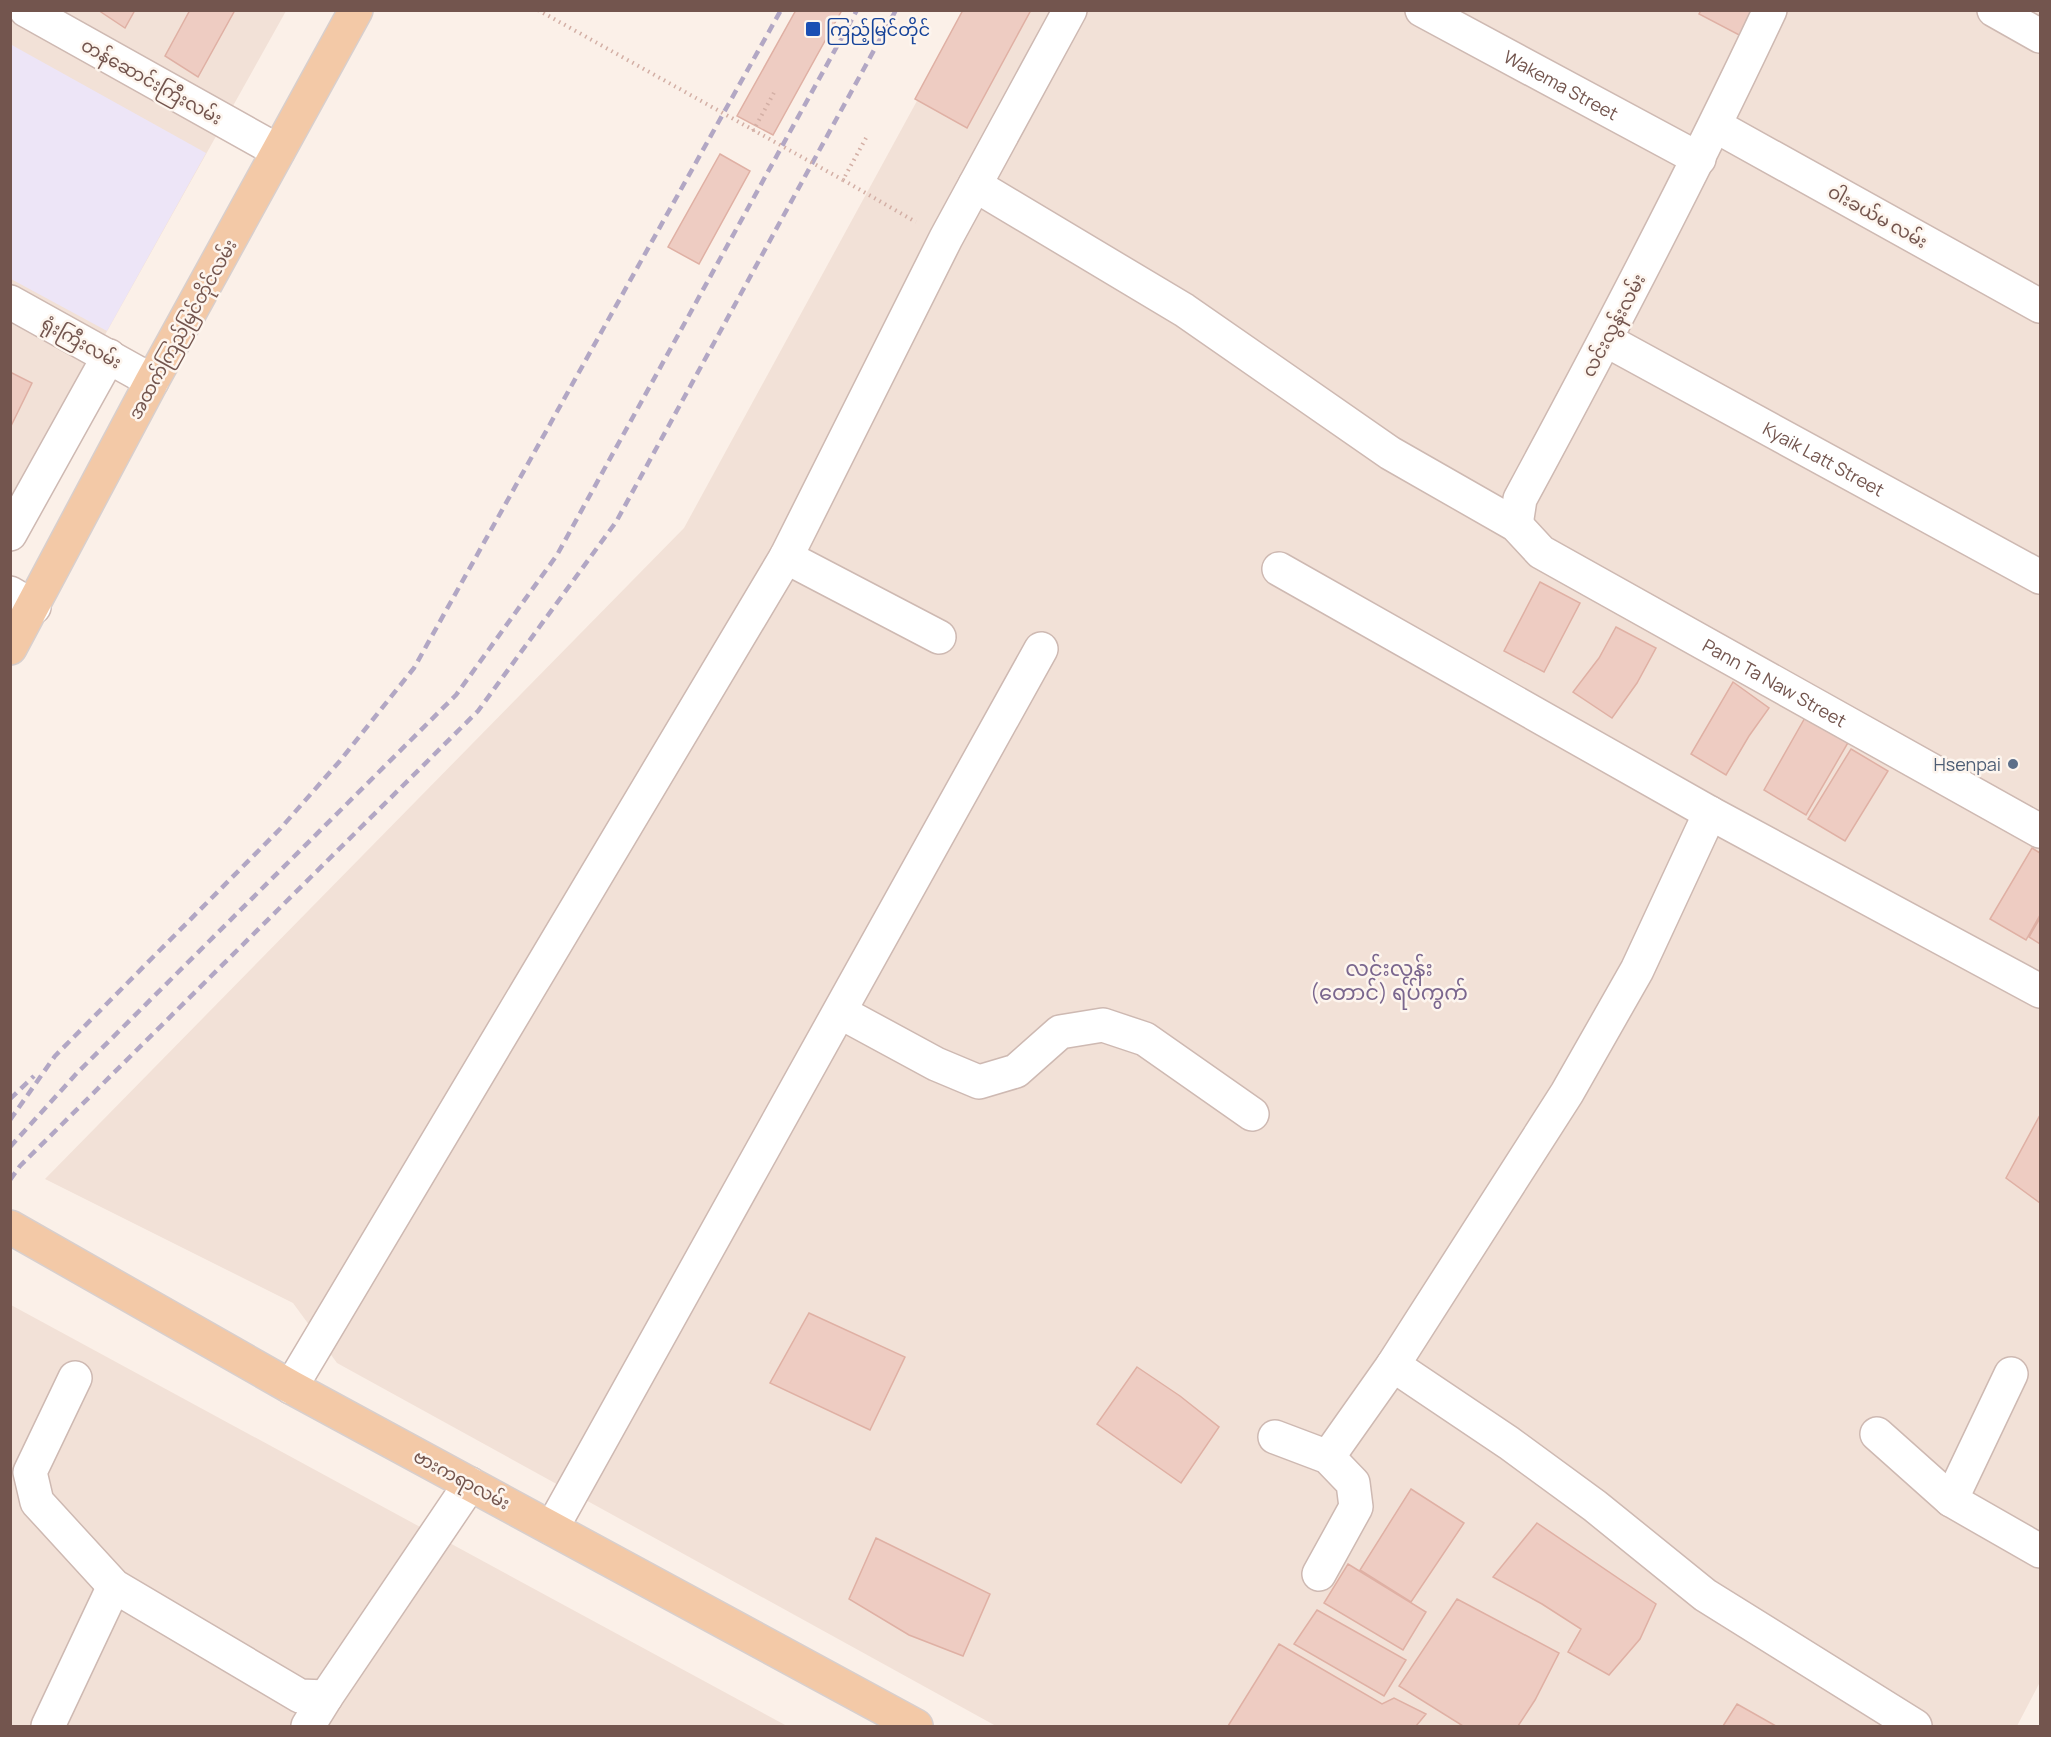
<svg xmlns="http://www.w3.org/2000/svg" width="2051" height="1737" font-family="Manrope,'Noto Sans Myanmar',sans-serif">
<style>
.residential{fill:#f2e1d7}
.education{fill:#ede5f7}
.building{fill:#eeccc2;stroke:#dfb0a4;stroke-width:1.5}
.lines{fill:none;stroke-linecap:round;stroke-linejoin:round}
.minor-casing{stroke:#ceb9b2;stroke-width:36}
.major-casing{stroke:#d8cfcd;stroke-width:36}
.path{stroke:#d3afa5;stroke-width:4;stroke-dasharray:1.5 4.5;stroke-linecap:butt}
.minor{stroke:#fff;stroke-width:33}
.major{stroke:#f3c9a7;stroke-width:33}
.rail{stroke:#b2a7c4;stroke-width:4.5;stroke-dasharray:9 6;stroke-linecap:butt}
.path-bridge{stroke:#d3afa5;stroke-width:4;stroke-dasharray:1.5 4.5;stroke-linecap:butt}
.transit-dot{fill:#1a4fb4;stroke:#fdf5ee;stroke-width:2}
.service-dot{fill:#5c6f8a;stroke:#fdf5ee;stroke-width:2}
.labels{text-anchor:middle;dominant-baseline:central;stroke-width:5;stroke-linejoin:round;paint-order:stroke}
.transit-label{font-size:18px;fill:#164399;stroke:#fdf5ee;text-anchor:start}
.street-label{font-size:18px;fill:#73554e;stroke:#fdf5ee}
.service-label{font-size:18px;fill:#4e5e75;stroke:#fdf5ee;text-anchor:end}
.quarter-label{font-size:21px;fill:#7a668e;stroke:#fdf5ee}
</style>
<rect width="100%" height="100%" fill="#fbf0e8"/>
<path class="residential" d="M11,11h275l-275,492z
M966,11h1074v1671l-23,44h-1021l-659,-363 -44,-60 -248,-124 639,-651z
M11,1305l776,421h-776z"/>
<path class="education" d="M10,44l196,109 -99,178 -96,-52z"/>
<path class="building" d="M98,10h37l-10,18z
M190,10h45l-37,67 -33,-21z
M796,10h46l-69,125 -36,-19z
M963,10h68l-64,118 -52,-29z
M1701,10h56l-14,27 -44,-23z
M720,154l30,17 -51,93 -31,-17z
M10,372l22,11 -22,45z
M1540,582l40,21 -36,69 -40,-21z
M1616,627l40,21 -19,35 -25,35 -39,-26 26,-34z
M1733,682l36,26 -20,28 -23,39 -35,-21z
M1806,716l43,25 -43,74 -42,-25z
M1851,749l37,22 -43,70 -37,-22z
M2032,848l8,5v62l-14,25 -36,-21z
M2040,918v26l-11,-7z
M2040,1115v88l-34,-25z
M809,1313l96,44 -35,73 -100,-47z
M1137,1367l43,29 39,31 -38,56 -84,-59z
M1411,1489l53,34 -53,79 -51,-32z
M1537,1523l119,81 -16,35 -31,36 -41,-23 13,-23 -39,-25 -49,-27z
M876,1538l114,56 -27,62 -54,-21 -60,-36z
M1348,1564l78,48 -23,38 -79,-47z
M1457,1599l102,54 -24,47 -17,26h-55l-64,-40z
M1317,1610l89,50 -22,36 -90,-52z
M1279,1644l103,60 12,-6 32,16 -10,12h-188z
M1737,1704l39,22h-53z"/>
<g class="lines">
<defs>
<g id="minor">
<path d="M26,10l252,141"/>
<path id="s1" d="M1422,10l277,149"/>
<path d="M1994,10l46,26"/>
<path d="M1716,126l324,180"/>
<path id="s2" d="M975,185l209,125 206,143 126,72 25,27 499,279"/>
<path d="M10,302l142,79"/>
<path id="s3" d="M1606,340l434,237"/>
<path d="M1516,525l4,-26c87,-161 172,-323 250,-489"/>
<path d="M10,534l99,-178"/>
<path d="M786,557l153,80"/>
<path d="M1279,569l431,244 330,178"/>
<path d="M10,593l24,14"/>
<path d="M840,1012l96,52 43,18 37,-11 44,-39 43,-7 42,14 107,75"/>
<path d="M1393,1365l116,78 86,63 110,89 210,131"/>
<path d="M75,1378l-45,94 7,30 77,84 186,110 26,1 -18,29"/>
<path d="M291,1387l495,-830 160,-319 124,-228"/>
<path d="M1877,1434l74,66 89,51"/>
<path d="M1275,1437l53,20 25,26 3,24 -37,67"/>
<path d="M1328,1457l65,-92 174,-272 70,-123 73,-157"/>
<path d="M1951,1500l60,-126"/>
<path d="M552,1528l489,-879"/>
<path d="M326,1697l144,-213"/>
<path d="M48,1726l66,-140"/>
</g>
<path id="major" d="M10,648l142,-267 204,-371
M10,1227l281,160 625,339"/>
</defs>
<use href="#minor" class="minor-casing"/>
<use href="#major" class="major-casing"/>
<path class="path" d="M753,131l23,-42
M866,138l-23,42 73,42"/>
<use href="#minor" class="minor"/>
<use href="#major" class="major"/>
<path class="rail" d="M10,1099l24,-23
M10,1120l45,-64 225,-227 59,-67 75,-94 367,-658
M10,1147l67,-74 379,-378 101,-140 300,-545
M10,1180l10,-14 458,-455 138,-189 280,-512"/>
<path class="path-bridge" d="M538,10l305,170"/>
</g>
<rect class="transit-dot" x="805" y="21" width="16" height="16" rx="3"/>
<circle class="service-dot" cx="2013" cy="764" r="6"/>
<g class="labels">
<g class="transit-label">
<text x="826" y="29">ကြည့်မြင်တိုင်</text>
</g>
<g class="street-label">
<text transform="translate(152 81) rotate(29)">တန်ဆောင်းကြီးလမ်း</text>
<text stroke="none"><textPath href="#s1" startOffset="158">Wakema Street</textPath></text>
<text transform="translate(1878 216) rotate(29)">ဝါးခယ်မ လမ်း</text>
<text transform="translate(1613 325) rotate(-62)">လင်းလွန်းလမ်း</text>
<text transform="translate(182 329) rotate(-61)">အထက်ကြည်မြင်တိုင်လမ်း</text>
<text transform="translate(82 342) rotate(29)">ရုံးကြီးလမ်း</text>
<text stroke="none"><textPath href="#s3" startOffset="248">Kyaik Latt Street</textPath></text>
<text stroke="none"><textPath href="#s2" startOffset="944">Pann Ta Naw Street</textPath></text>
<text transform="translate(462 1479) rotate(28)">ဗားကရာလမ်း</text>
</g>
<g class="service-label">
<text x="2001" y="764">Hsenpai</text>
</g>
<g class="quarter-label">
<text x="1389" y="968">လင်းလွန်း<tspan x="1389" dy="24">(တောင်) ရပ်ကွက်</tspan></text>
</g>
</g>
<rect width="2051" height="1737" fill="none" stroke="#73554e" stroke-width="24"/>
</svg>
